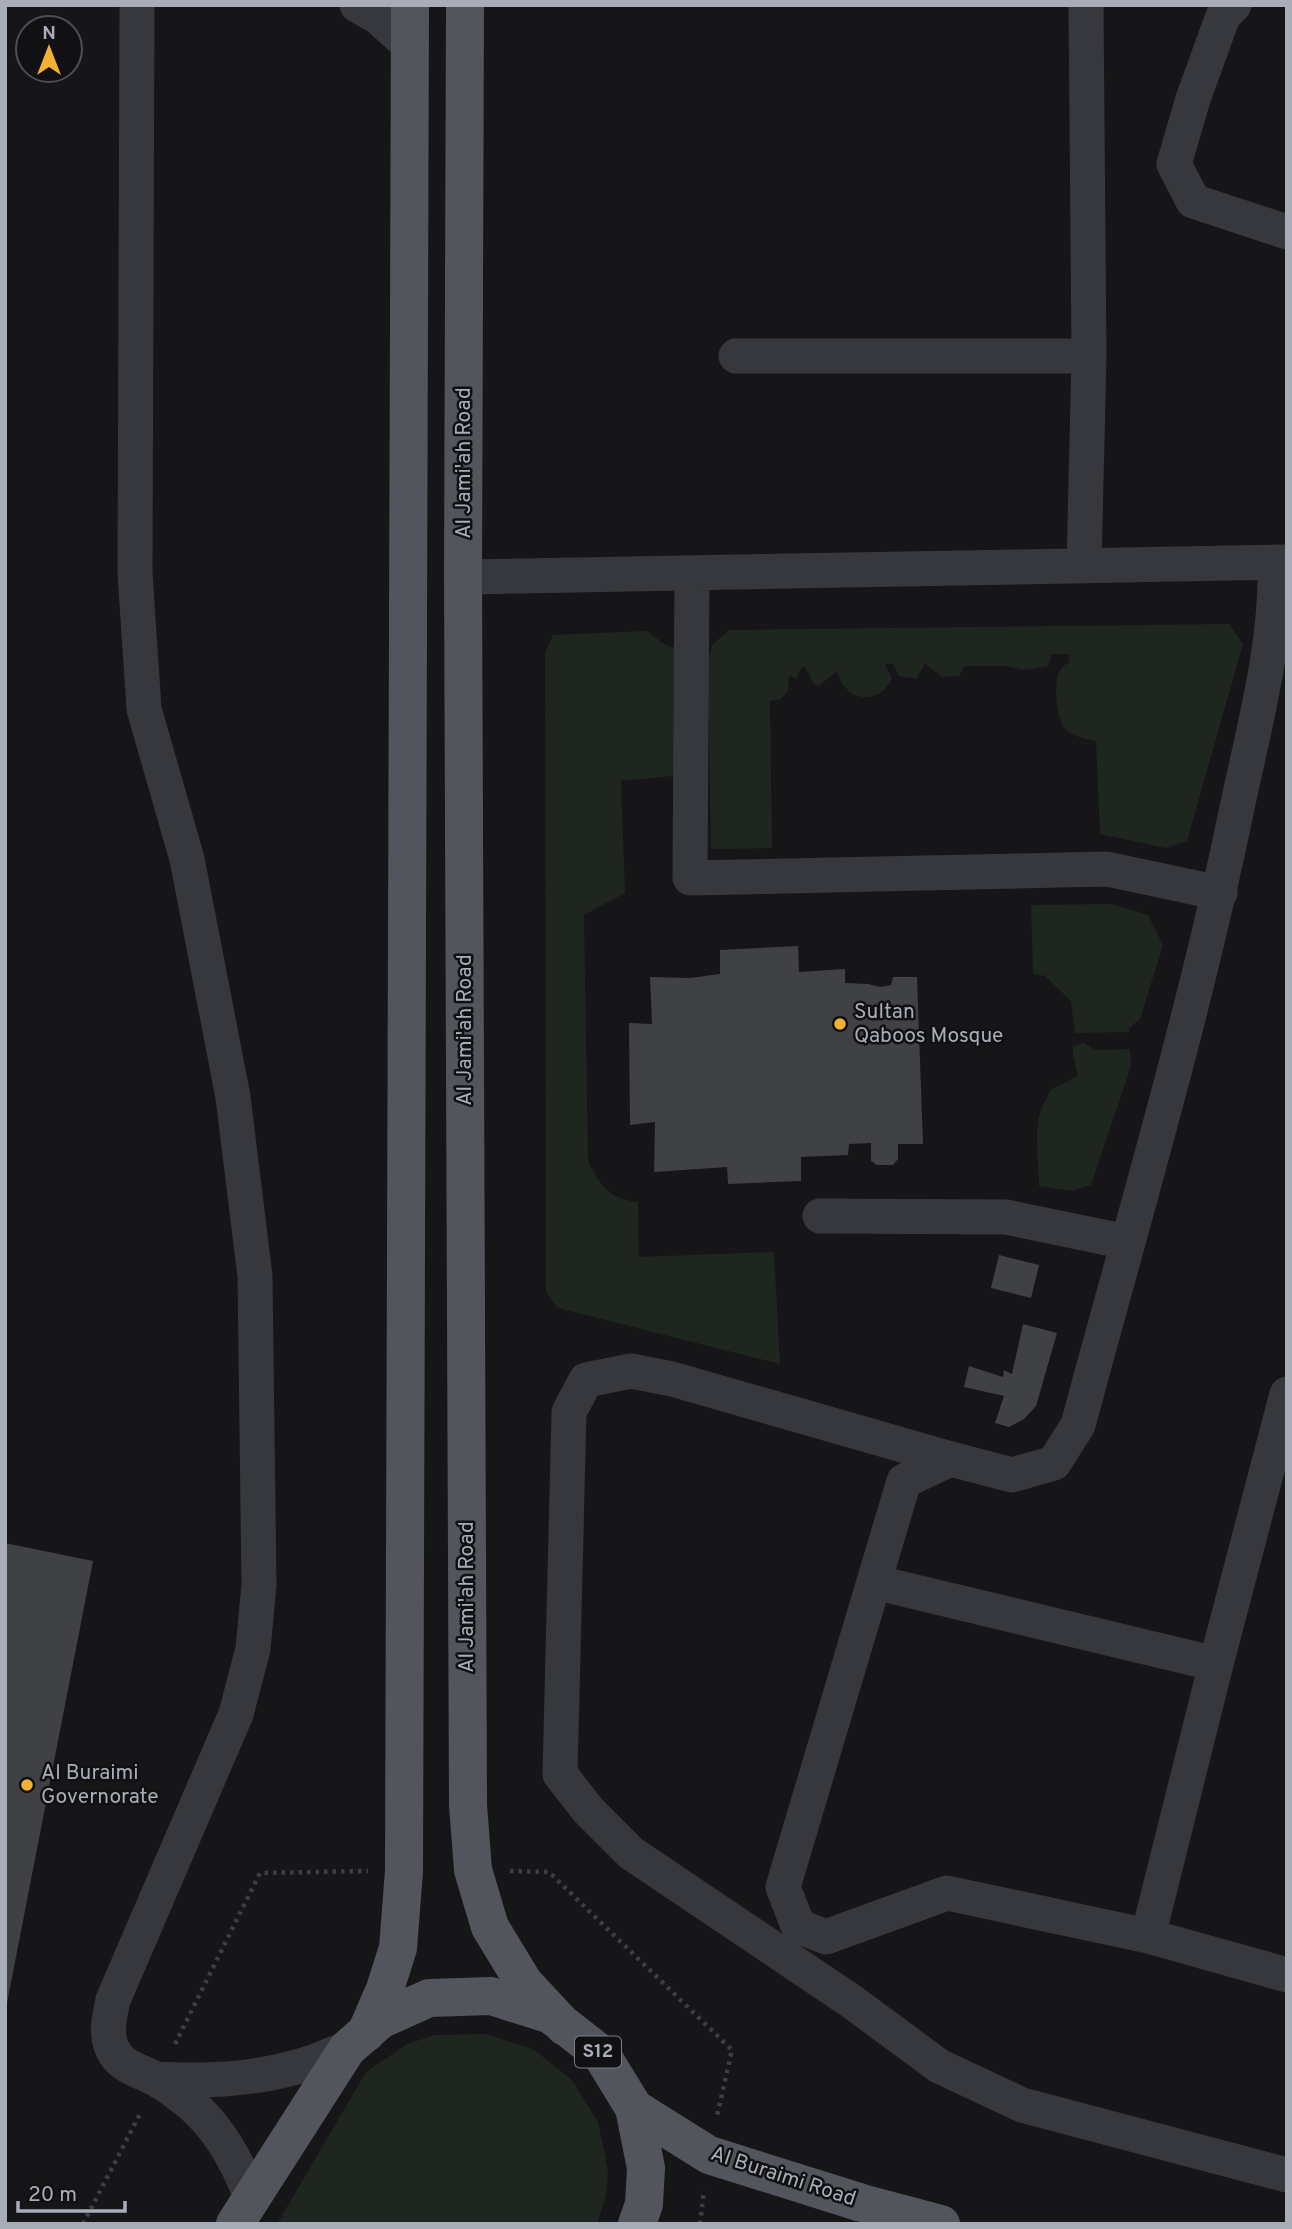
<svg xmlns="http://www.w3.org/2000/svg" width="1292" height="2229" font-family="Overpass,sans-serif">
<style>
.green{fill:#1e261f}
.building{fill:#404145}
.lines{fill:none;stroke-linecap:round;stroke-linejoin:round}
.path{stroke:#3d3f44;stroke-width:4.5;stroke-dasharray:3.5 5;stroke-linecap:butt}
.minor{stroke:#37383d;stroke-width:35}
.major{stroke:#53555c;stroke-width:38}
.poi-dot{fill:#f2b134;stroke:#111113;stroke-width:2.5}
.labels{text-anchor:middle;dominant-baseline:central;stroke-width:5;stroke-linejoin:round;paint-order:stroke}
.shield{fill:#111113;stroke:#7b7e86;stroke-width:2}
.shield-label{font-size:19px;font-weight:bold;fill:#a8adb8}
.street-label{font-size:21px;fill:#a8adb8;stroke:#111113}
.poi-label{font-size:21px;fill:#a8adb8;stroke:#111113;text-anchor:start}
</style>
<rect width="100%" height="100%" fill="#161618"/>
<path class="green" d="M1229,624l14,20 -56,197 -21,7 -66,-14 -4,-93c-9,-2 -24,-4 -31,-12 -9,-10 -12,-48 -5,-59 2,-4 6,-5 9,-8v-8h-17l-4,12 -23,4 -20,-4h-41l-5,10 -17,1 -17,-14 -8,16 -18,-3 -6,-12h-8l7,15c-14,28 -48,22 -55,-8l-19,15 -4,-2 -9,-17 -4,1 -4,10 -8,-2 -1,15 -9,9 -9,1 2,147 -61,1 -3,-187 4,-17 17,-15z
M646,631l23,16h6l2,121 -5,8 -51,5 4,112 -41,22 4,246c13,26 20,37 50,41l1,55 135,-5 6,112 -222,-56 -12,-15 -1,-640 8,-18z
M1111,904l37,11 15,30 -23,74 -11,9v4l-54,1 -4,-32 -26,-25 -12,-2 -2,-69z
M1084,1043l11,7 35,-1 1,17 -40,119 -19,6 -33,-5c0,-24 -6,-53 2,-76 2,-7 7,-12 9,-20l28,-14 -5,-21v-9z
M485,2034l48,15 39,31 26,42 10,49 -2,25 -9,28h-320l89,-152 41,-28 28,-9z"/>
<path class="building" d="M798,946l1,26 46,-3v14l23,1 12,3 11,-2 2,-8h24l6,167h-25v15l-5,6h-16l-6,-4v-18l-22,1 -1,11 -47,2v24l-73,3 -1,-17 -73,5 1,-50 -25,3 -1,-102 23,1 -2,-47 40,1 30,-4v-24z
M999,1255l40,10 -8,33 -40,-10z
M1023,1324l34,9 -21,73 -12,13 -15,8 -14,-4 9,-27 -40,-9 5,-21 34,11 1,-7 8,4z
M5,1543l88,18 -86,442h-2z"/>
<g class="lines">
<path class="path" d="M510,1871l39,1 183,178 -15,66
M175,2044l85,-171 108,-2
M83,2224l58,-112
M700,2224l4,-34"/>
<path class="minor" d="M137,5l-2,568 9,136 43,150 46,238 22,179 4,309 -6,64 -17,65 -123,286c-3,15 -8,33 -1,48 9,21 30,22 47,33 10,5 18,12 27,19 32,25 51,60 65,97
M357,5l21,12 31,28
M1234,5l-11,11 -30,83 -19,65 19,37 94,31
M736,356h353
M1275,562c2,84 -21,165 -38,246 -43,208 -104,412 -159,617l-24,38 -42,12 -61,-16 -47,22 -121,406 15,39 28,11 121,-44 201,43 139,39
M1084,566l5,-210 -3,-351
M692,573l-2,305 417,-9 113,24
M463,577l824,-15
M820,1216l186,1 121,25
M951,1459l-279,-80 -41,-8 -45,9 -17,32 -9,362 28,36 43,43 220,148 88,65 83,39 265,70
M874,1582l342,82
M1148,1936l68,-272 71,-270
M157,2079c49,3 96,1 143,-13 16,-4 31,-12 47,-17"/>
<path class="major" d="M465,5l-2,572 5,1228 5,65 17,57 34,56 41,44
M366,2033l19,-44 13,-41 6,-77 6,-1866
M634,2108l75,47 153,48 79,21
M235,2224l112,-175 33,-29 49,-22 62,-2 60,19 50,39 33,54 12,60 -2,36 -7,20"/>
</g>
<g class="poi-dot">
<circle cx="840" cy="1024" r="7"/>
<circle cx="27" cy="1785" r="7"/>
</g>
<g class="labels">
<rect class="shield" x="575" y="2036.5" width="46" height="31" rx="5"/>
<g class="shield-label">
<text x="598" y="2052">S12</text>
</g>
<g class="street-label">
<text transform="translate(464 463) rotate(-90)">Al Jami'ah Road</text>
<text transform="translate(465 1030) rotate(-90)">Al Jami'ah Road</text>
<text transform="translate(467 1597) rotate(-90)">Al Jami'ah Road</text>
<text transform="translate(783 2177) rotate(18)">Al Buraimi Road</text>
</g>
<g class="poi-label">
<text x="854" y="1012">Sultan<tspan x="854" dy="24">Qaboos Mosque</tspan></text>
<text x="41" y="1773">Al Buraimi<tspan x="41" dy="24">Governorate</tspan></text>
</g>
</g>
<rect width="1292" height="2229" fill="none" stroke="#a8adb8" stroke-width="14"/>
<g transform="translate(49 49)"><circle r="33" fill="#111113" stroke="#4d4f55" stroke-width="2"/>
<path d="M0-5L12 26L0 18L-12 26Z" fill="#f2b134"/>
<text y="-10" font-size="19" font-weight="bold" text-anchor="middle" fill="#a8adb8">N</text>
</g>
<path d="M18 2201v10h107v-10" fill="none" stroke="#a8adb8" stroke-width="3.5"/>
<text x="28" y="2201" font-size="21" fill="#a8adb8" stroke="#111113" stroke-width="5" paint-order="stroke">20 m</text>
</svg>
